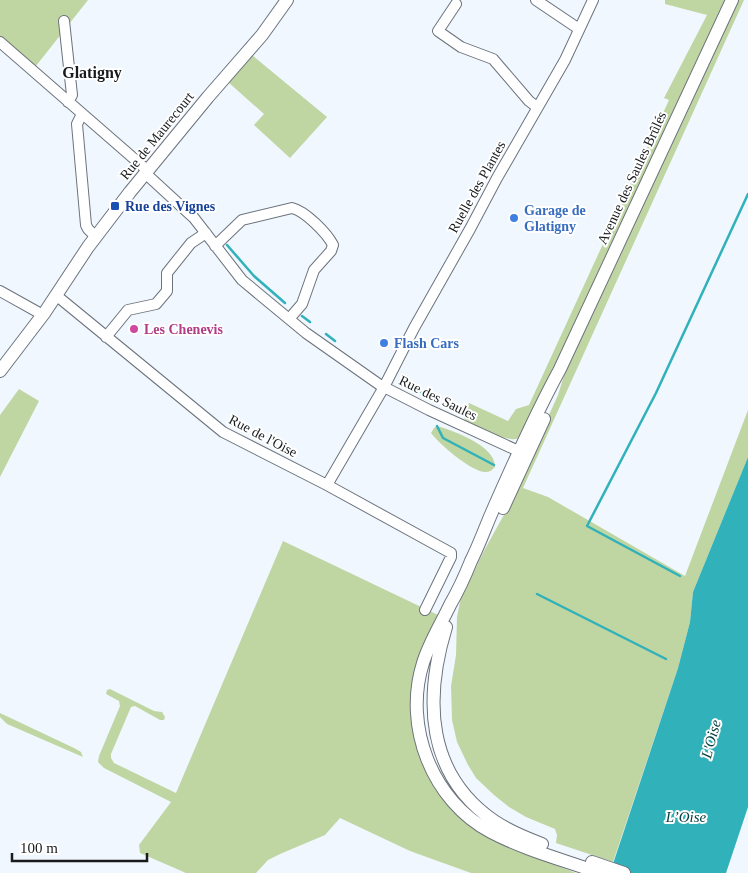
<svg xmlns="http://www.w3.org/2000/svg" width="748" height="873" font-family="'Times New Roman',serif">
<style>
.green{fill:#bfd6a2}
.water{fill:#31b1b9}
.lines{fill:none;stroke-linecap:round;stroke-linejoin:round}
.stream{stroke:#31b1b9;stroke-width:2.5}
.minor-casing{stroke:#6c737c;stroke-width:12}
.major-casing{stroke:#6c737c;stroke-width:14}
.minor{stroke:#fff;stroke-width:10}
.major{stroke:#fff;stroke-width:12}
.transit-dot{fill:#1a4fb4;stroke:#fff;stroke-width:2}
.shop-dot{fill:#3f7fe0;stroke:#fff;stroke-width:2}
.hotel-dot{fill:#d1479c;stroke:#fff;stroke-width:2}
.labels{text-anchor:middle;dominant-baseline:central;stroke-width:4;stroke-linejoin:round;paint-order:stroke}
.street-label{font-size:14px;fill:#181b1e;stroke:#fff}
.transit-label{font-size:14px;font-weight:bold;fill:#164399;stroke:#fff;text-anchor:start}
.shop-label{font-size:14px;font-weight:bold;fill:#366cbe;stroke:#fff;text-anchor:start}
.hotel-label{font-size:14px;font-weight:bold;fill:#b23c85;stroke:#fff;text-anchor:start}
.water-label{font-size:15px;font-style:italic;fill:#074144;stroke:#fff}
.quarter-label{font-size:16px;font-weight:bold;fill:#181b1e;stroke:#fff}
</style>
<rect width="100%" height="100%" fill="#f0f7ff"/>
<path class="green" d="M0,0h88l-56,71 -32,-29z
M665,0h61l-204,437c-3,1 -7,3 -11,2 -9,-1 -44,-13 -47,-21 -1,-5 3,-11 5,-15l39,18 8,-12 13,-4 140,-305 -5,-2 43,-83 -42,-11z
M737,0h7l-221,488 25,9 137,79 63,-166v47l-55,135 -3,30 -12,46 -65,194 -57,-19 1,-8 -2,-6 -29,-12 -17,-10 -15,-12 -18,-17 -8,-13 -11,-23 -5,-22 -1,-34 5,-31 1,-38 4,-20 24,-48 31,-56 -2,-1 44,-97 9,-29z
M252,55l75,62 -37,41 -36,-33 10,-11 -36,-32z
M19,389l20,12 -39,76v-62z
M437,426c17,5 59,20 58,41 -3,3 -5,5 -10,5 -13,0 -46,-28 -54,-39l3,-5z
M283,541l155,74 -12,27 -10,31 12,96 71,74 77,30h-105l-61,-22 -70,-33 -15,17 -45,19 -12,6 -12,13h-70l-46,-20 -1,-8 32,-43 -67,-34 -6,-6 1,-6 21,-50 -1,-5 -13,-7 1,-4 3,-1 44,22 8,1 3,5 -1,3h-4l-25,-14 -4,1 -20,47v4l3,5 62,30z
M0,713l74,35 7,4 2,5 -76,-33 -7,-7z"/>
<path class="water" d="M748,457v350l-22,66h-116l68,-205 12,-46 3,-30z"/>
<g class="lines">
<path class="stream" d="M227,245l27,31 31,27
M302,316l8,6
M326,334l9,7
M400,381l26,14
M437,426l6,12 51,27
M680,576l-93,-50 69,-133 92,-199
M537,594l129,65"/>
<defs>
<path id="minor" d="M536,0l43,29
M456,4l-18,27 23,16 32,12 36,42 8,6
M64,21l8,74 -4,7
M0,42l147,128
M82,114l-5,10 9,101 2,4 8,8
M145,173l49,45 48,62 64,53 74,52 49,25 96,44
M215,246l27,-26 50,-12c13,3 35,25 41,37l-2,6 -17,19 -12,34 -13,15
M0,291l43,24
M57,296l166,136 104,53 124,68v4l-26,53
M106,337l22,-27 28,-6 11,-13v-18l24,-30 15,-10
M327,485l57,-98 30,-59 56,-99 27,-51 68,-118 28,-60"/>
<path id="major" d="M0,371l45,-59 43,-65 42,-55 78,-95 54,-62 25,-35
M503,508l41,-89
M446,627c-22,72 -20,147 48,194 15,10 32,17 48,23
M592,862l32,11
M600,873c-36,-13 -75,-23 -109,-41 -59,-31 -88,-106 -68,-169 6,-20 18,-39 27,-58 8,-14 15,-29 21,-44 8,-16 14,-33 21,-49 21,-48 43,-97 68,-143l172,-369"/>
</defs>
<use href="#minor" class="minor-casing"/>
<use href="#major" class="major-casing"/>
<use href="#minor" class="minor"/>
<use href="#major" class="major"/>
</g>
<rect class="transit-dot" x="110" y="201" width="10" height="10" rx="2.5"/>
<g class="shop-dot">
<circle cx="514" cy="218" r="5"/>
<circle cx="384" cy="343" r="5"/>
</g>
<circle class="hotel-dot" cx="134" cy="329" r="5"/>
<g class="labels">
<g class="street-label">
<text transform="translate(157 136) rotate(-51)">Rue de Maurecourt</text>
<text transform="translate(632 178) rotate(-65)">Avenue des Saules Brûlés</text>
<text transform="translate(477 187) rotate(-61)">Ruelle des Plantes</text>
<text transform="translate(438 398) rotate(26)">Rue des Saules</text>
<text transform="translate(263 436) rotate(28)">Rue de l'Oise</text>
</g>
<g class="transit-label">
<text x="125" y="206">Rue des Vignes</text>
</g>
<g class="shop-label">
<text x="524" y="210">Garage de<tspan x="524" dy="16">Glatigny</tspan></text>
<text x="394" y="343">Flash Cars</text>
</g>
<g class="hotel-label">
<text x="144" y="329">Les Chenevis</text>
</g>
<g class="water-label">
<text transform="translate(711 739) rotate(-75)">L'Oise</text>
<text x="686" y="817">L’Oise</text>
</g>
<g class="quarter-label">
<text x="92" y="72">Glatigny</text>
</g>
</g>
<path d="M12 853v8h135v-8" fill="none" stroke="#181b1e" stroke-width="2.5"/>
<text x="20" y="853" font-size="15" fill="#181b1e" stroke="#ffffff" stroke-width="4" paint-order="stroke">100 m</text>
</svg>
